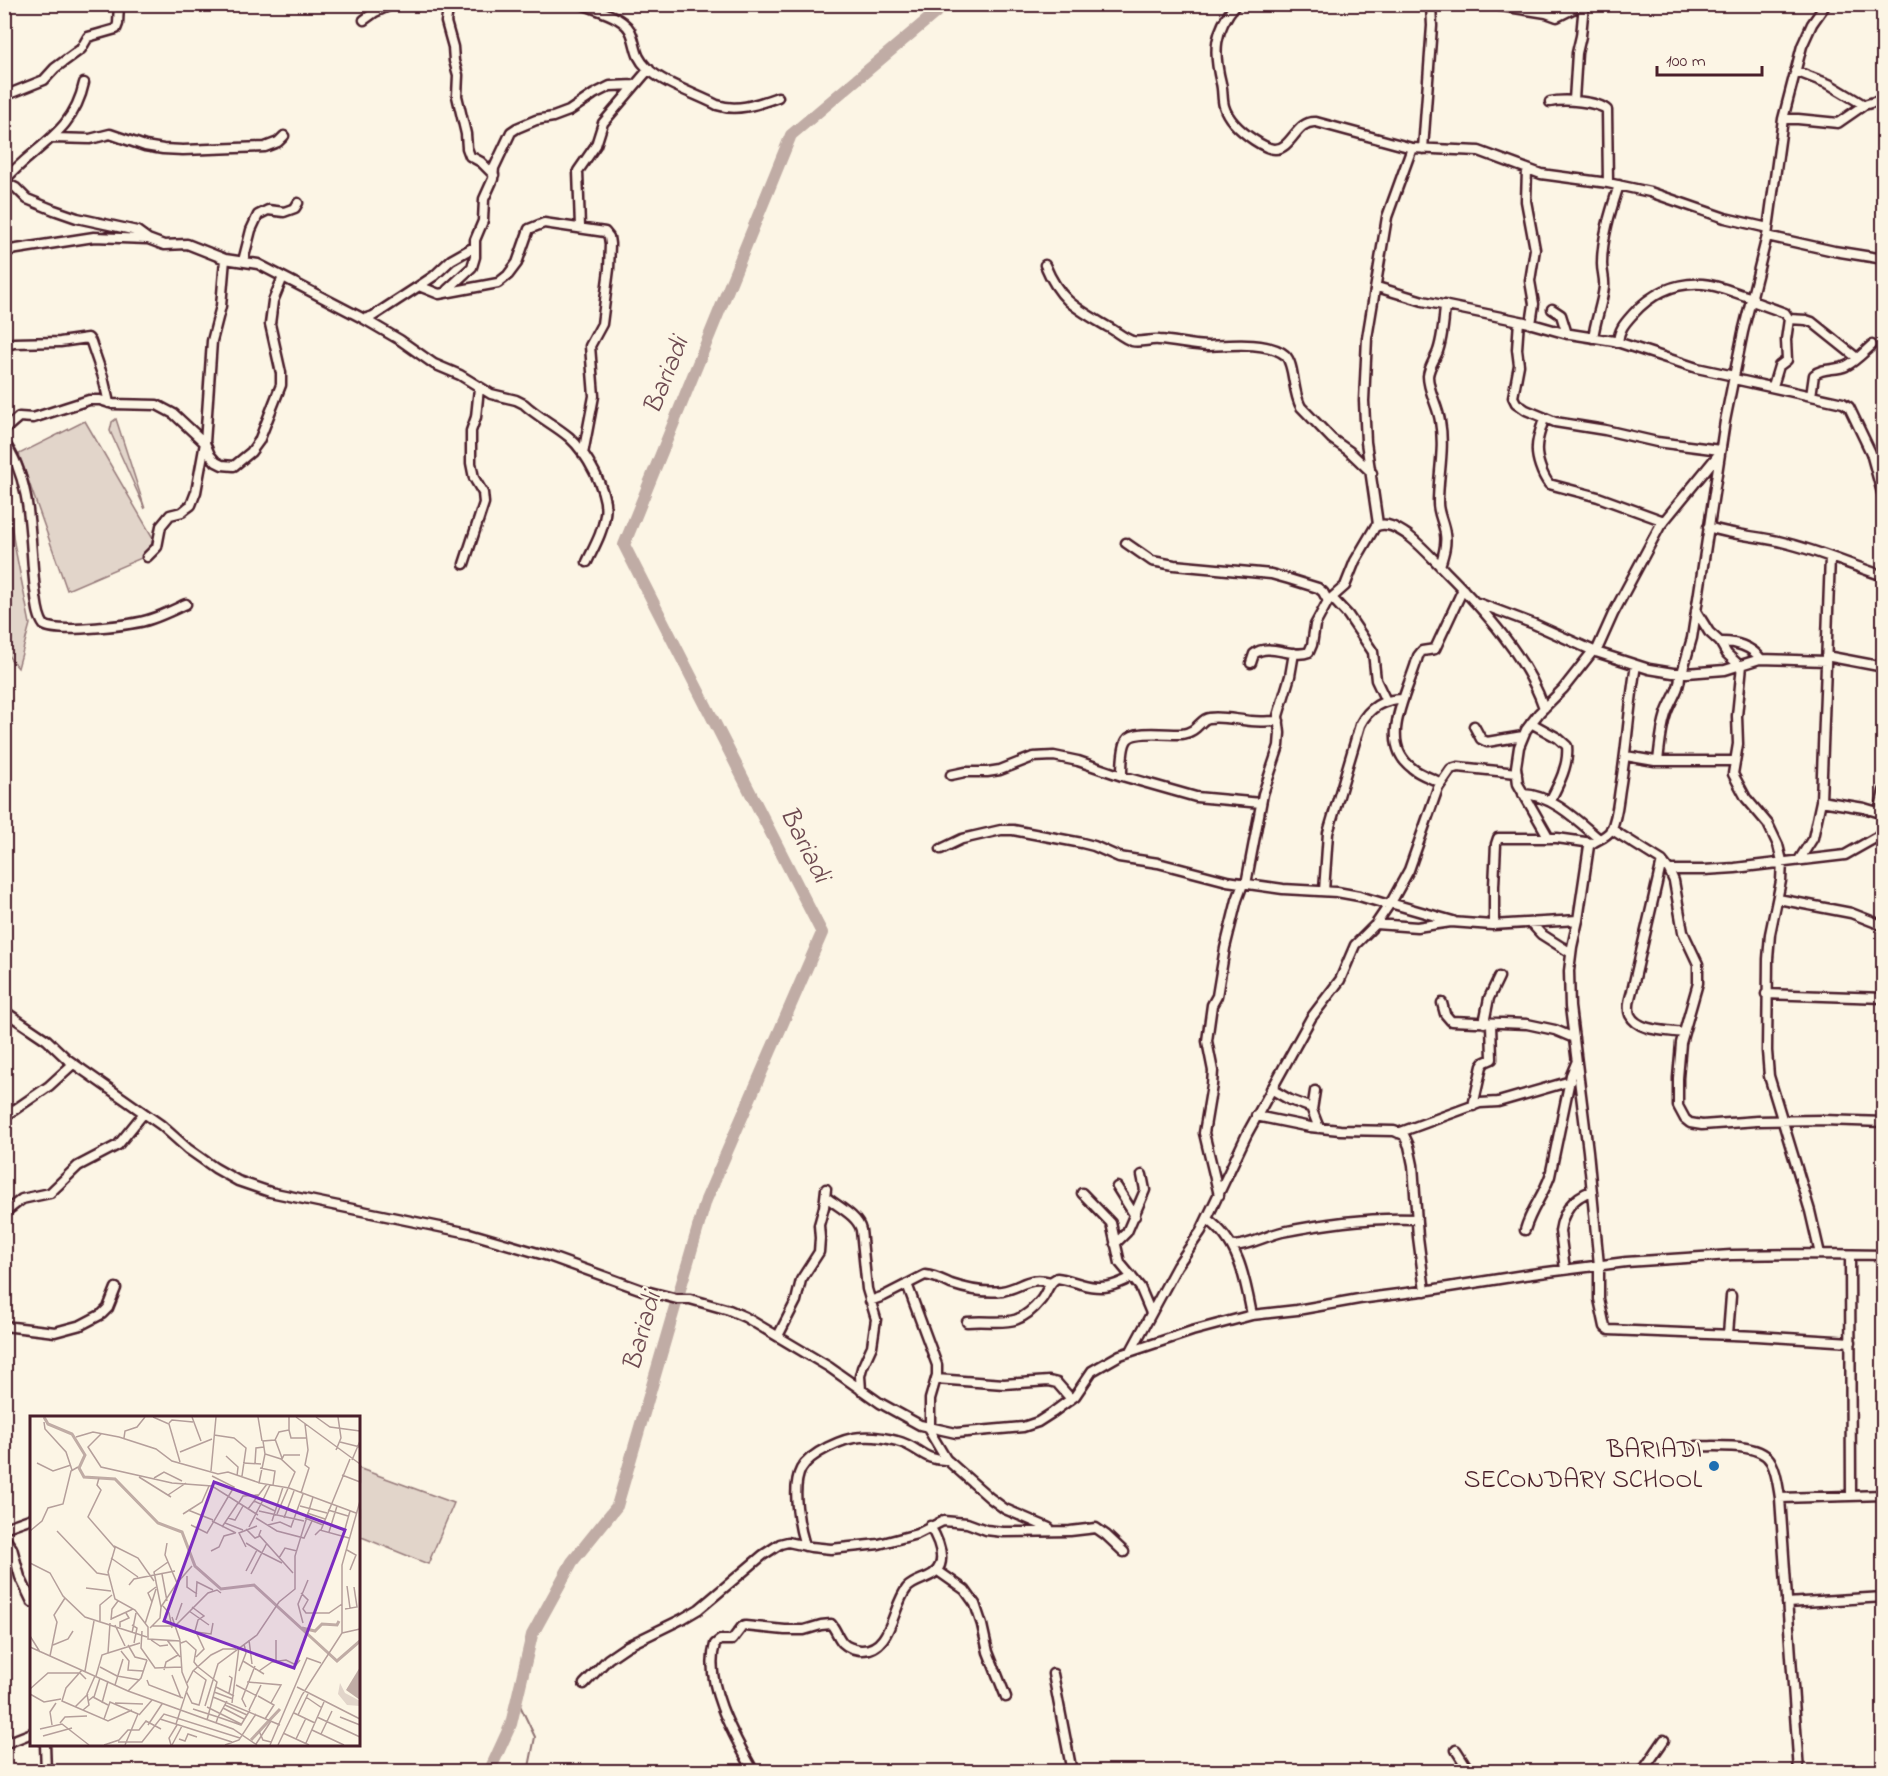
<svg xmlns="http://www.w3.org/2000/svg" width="1888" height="1776" font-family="'Indie Flower',sans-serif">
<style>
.green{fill:#e2d5ca;stroke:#967a7a;stroke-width:1.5}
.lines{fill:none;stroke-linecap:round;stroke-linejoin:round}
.stream{stroke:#917474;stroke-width:2}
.river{stroke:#c0aca5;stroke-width:12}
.minor-casing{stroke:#4a1f2b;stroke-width:13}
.minor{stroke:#fcf5e5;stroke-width:8}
.poi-dot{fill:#1f6fb2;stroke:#fcf5e5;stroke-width:2}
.labels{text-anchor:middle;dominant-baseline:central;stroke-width:5;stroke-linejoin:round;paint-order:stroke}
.poi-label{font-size:26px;fill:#4a1f2b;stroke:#fcf5e5;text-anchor:end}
.water-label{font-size:27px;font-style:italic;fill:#6d4950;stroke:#fcf5e5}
.inset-river{fill:none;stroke:#c0aca5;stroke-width:3}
.inset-road{fill:none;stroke:#b59f9b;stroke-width:1.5}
.view{fill:#7b2cbf;fill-opacity:0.15;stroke:#7b2cbf;stroke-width:3}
.inset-edge{fill:none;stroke:#4a1f2b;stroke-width:3}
</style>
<rect width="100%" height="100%" fill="#fcf5e5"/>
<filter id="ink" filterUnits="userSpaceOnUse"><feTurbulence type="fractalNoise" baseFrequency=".0167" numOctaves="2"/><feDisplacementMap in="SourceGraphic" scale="12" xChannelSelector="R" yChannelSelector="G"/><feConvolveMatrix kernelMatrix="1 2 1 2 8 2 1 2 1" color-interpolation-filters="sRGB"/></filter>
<g filter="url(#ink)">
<path class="green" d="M116,419l29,90 -35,-78 2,-9z
M85,421l75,129 -93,40 -48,-136z
M5,487l1,1 8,55 16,81 -12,44 -13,-16z
M358,1468l96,35 -26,61 -69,-28z"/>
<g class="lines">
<path class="stream" d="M517,1699l18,38 -7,35"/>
<path class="river" d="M489,1772l22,-48 21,-89 40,-73 45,-56 89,-306 116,-267 -198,-388 167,-410 155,-131"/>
<defs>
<path id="minor" d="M449,4l-3,18 7,25 1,14 4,14 -1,21 9,38 1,14 3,8 11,6 13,13
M582,4c16,7 45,13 50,31 5,14 3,21 15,33 17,16 49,26 70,37 21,7 41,-1 61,-8
M1236,4c-22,27 -23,47 -15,79 2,7 1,16 3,23 4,14 18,26 30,34 6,4 14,9 21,9 17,0 21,-29 41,-27l96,26 67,3 62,23 67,9 42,9 75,26 43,10
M1488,4l58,9 11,4 26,-13
M364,20l11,-8 18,-8
M1795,71l34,13 35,21
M4,96l40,-16 11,-12 26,-19 7,-12 28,-8 2,-5 1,-20
M1574,100l3,-47 4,-17 3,-32
M1550,102c14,-3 47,-1 57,8l1,73
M1783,119h15l40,4 26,-18 20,-6
M53,138l37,1 20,-5 35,12 18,3 20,1 82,-3 13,-5 6,-6
M1423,149l9,-123 -1,-22
M1527,170l-1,31 9,48 -5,32 4,23 -3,20
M4,181c31,-36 69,-47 80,-98
M4,182l12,6 11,11 27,11 23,8 60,13 11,8 16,6 23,-1 38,15 33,5 106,55 36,21 34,24 26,11 31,19 25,6 8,4c14,13 31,21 45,33 17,15 40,55 36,78 -2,17 -11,32 -18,47
M580,227l-2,-56 18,-26 7,-22 46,-54
M1767,236l67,15 50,8
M4,251l90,-14 53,2
M243,261l8,-31 7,-15 10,-5 16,2 11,-4 3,-5
M1045,265c15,36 31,43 63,62 8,4 15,11 24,14 8,2 18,-2 27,-1 17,1 33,6 50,6 21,-1 59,-5 76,9 10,9 7,37 16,52l31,32 17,12 23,22
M419,286l20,8 59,-11 10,-8 9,-12 12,-34 15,-6 61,9 4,5 1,7 -1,25 -7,55 -12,22 4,50 -11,58
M1377,287l46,14 102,21 39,11 50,8 83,27 37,8
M447,290l25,-23 3,-10v-17l8,-19 1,-22 9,-20 1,-11 17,-36 6,-4 19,-8 17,-3 16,-6 25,-17 16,-8 25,-1
M1752,301l33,12 4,6 -3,21 1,20 -8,6 -6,20
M1552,309l9,6 6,19
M364,319l9,-3 46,-30 15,-10 17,-16 23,-13
M1789,319l17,1 6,2 45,36
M1519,321l-2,28 2,16 -6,32 3,6 10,7 29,12 50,8 52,12 63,8
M1593,338c2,-17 9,-33 11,-51 1,-8 -2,-15 -2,-23 0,-27 9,-54 17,-79
M1618,342c1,-13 7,-19 15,-28 18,-20 42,-32 70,-30 16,1 34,10 50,14
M4,346l10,-3 46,-1 28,-4 3,4 12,35 6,26
M1734,379l109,24 6,4 22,46 13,47
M1811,396l3,-21c9,-8 21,-4 32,-9 10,-5 18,-14 26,-21
M1544,418c-2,9 -7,20 -7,29 -1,11 5,28 12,37l49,13 66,24
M4,430l15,-13 14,1 56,-18h11l13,4 44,1 17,9 31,29 5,12 6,7 6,3 12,1 17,-14 8,-11 22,-56v-12l-11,-49 3,-23 10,-24
M4,442c30,41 25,99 31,148 2,11 2,26 9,35 14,9 90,0 107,-6 12,-4 24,-10 35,-15
M1378,524l-12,-82 -2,-41 3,-63 20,-121 25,-69
M1708,527c24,8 49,9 74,15 35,8 68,23 102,34
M1126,543l26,18 22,4 97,9 18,5 29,9 5,4 5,9
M147,557l10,-10 4,-21 9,-11 12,-3 5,-4 4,-3 5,-13 9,-49 7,-102 9,-35 4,-47
M464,564l20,-61 -1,-10 -9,-15 -3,-15v-32l5,-14 3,-29
M1440,566c3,-10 7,-21 5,-32 -1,-11 -7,-20 -7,-31 0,-28 7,-54 2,-82 -2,-15 -12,-30 -12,-45 1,-9 7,-17 10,-25 5,-15 6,-31 7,-46
M1332,598l16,17 25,37 3,28 10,21
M1478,603l56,21 62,28 53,17 24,4h14l38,-3 35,-11 66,2
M1696,611l13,21 11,10 7,12 13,12
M1720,642c15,-1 32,5 41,17
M1596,652l17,-38 47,-88 58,-71
M1826,656l58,11
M1251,663l3,-9c15,-12 38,5 55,-2l3,-7 3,-20 13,-24 17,-15 10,-25 20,-34c11,-7 25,3 34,9 14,11 25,24 37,36 37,37 81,85 98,136
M1636,665c-7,41 -9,83 -16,124 -2,13 -3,29 -9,41 -5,8 -16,10 -22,16l-11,74 -6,27 -3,24 1,36 18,144 11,114v34l6,28 4,3 148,6 94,6
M1742,665l-5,51 1,28 -5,30 13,24 22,26 10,21 4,16 -1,20 -11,53 -2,25 -1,92 2,25 41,135 10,43
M1682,673l10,-35 33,-217 18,-89 24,-96 16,-117 19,-73 10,-22 14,-20
M1531,723l27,15 9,8c2,19 -8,38 -17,55
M1474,726l7,13 6,3 36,-6
M1626,756l29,5h79
M1658,761c2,-16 3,-32 8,-47 5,-15 15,-25 14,-41
M951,775l14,-3h22l13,-2 33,-13 21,-1 24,5 44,15 74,21 65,6
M1122,776c0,-9 0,-29 5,-36 7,-11 43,-5 55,-6 16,-2 18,-15 27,-16 13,-2 28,2 42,3 9,1 18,0 28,0
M1441,783c-9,-5 -21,-8 -29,-15 -36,-27 -2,-79 6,-112l4,-5 13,-2 28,-60
M1523,794c29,1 55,27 76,45
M1821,801l43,7 20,6
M1879,813l5,-22
M1611,829l51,32 7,9 5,11 9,51 15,32v19l-17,60 -3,35v28l7,13 5,4 12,2 55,-4 66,-1 61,2
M1549,838l-31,-54 -2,-17 3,-20 7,-17 13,-17 24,-24 30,-38
M941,849l21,-10 39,-9h12l69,13 12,3 25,11 39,6 69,18 56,8 54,3 22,4 30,9
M1799,860l14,-22 8,-37 9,-244
M1662,861l-30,130c-2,7 -5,16 -2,24 8,17 38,15 53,18
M1669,870h35l31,-2 110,-13 39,-22
M1246,884l17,-90 16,-48 1,-13 -2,-17 12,-40 4,-23
M1324,891l4,-58 32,-108c9,-18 23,-26 43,-26
M1778,899l73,14 33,13
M1390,903l63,18
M1531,923l10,11 30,19
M1376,924l41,3 34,-5 41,3 86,-5
M1494,925v-39l2,-42 2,-6h59l35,5
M1766,994l118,4
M1442,1003l3,11 6,7 76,3 28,6 19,8
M4,1011l43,29 20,19 94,66 27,24 27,19 23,13 32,11 199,41 79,23 94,34 35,9h13l39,11 16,7 84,50 51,36 40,22 36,8 67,-6 15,-5 14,-9 23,-17 17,-25 28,-16 72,-24 60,-16 45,-5 62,-11 71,-9 94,-15 102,-13 105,-7 89,-1 64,1
M1484,1023l5,-25 10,-21
M1271,1089l19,11 22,8
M1315,1091l-3,19 7,18
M1473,1106l9,-40 3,-4 7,-3 -1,-36
M1256,1116l54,11 30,3 54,1 10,4 5,11 4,19 5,72 7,54
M4,1117l45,-31 24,-22
M1398,1133l82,-30 18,-1 73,-21
M1117,1187l18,29
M1082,1193l29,30 9,40 20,24 11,26
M1219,1195l-15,-62 8,-48 1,-14 -6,-30 5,-36 5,-9 8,-48 12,-48 6,-16
M826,1197c11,9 32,19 35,33l6,59 9,30 -4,27 -10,22 -2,8 1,14
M4,1213l18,-14 28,-6 28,-27 40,-21 26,-32
M1207,1219c32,22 38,60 45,96
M1525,1230c6,-21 18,-34 25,-54l21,-101 5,-12
M1115,1244l12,-12 18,-42 -3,-15
M1233,1246c18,-1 32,-10 49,-14 44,-9 89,-15 134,-13
M1850,1255l1,241
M1565,1269l-5,-38c3,-20 12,-33 31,-40
M907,1284l30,81v10l-7,24v29
M870,1301l14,-5 41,-21c10,1 17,5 26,9 15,5 35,9 51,7 21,-4 25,-15 49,-9
M967,1322c33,-3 49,9 74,-22 6,-7 7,-18 16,-22 9,1 16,4 24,6 21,6 32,3 51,-7
M4,1326l51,6 26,-7 21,-11 6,-6 8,-20
M1728,1334l3,-38
M778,1336l18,-35 5,-21 18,-28 1,-14 -1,-13 5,-18 2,-18
M1131,1351l46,-85 24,-35 46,-97 64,-116 29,-38 15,-35 21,-21 17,-25 16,-29 29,-82 13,-19 7,-2 59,6
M936,1379l68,5 45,-3 8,2 14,16
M927,1427l19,32 44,39 15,11 44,19
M1696,1446c20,1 65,-4 75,16 6,11 7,24 9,36l19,274
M1780,1498l104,-3
M4,1528l28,-10
M4,1537l8,11 8,29 12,25
M805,1546c-6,-20 -14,-58 -4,-77 9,-16 42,-31 60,-32 11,-1 25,1 36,4 21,5 26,20 50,19
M938,1571l27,19 10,14 7,21 6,27 18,45
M1787,1603l97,-6
M1053,1674l18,93
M584,1684l24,-25 19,-13 55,-27 17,-10 64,-54 17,-11 8,-2 23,5 20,2 48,-5 38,-10 26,-13 24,2 19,7 17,2 67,-1 26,-3 10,7 18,17
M4,1744l28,-11
M45,1744l1,28
M1456,1750l14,22
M754,1772c-19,-34 -51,-88 -39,-128l5,-4h12l10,-13 3,-1 40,4h19l17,-5 10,-1c5,6 7,14 12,19 5,5 11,6 17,7 32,2 32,-44 47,-62 9,-10 28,-9 33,-23 4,-12 -4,-29 -10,-39
M1642,1772l22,-32"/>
</defs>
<use href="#minor" class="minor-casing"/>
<use href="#minor" class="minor"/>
</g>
</g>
<circle class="poi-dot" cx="1714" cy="1466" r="6"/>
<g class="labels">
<g class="poi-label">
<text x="1702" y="1451">BARIADI<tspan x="1702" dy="30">SECONDARY SCHOOL</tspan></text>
</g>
<g class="water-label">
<text transform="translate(667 376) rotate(-68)">Bariadi</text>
<text transform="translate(804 845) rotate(63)">Bariadi</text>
<text transform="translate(643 1332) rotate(-74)">Bariadi</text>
</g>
</g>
<g transform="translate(30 1416)">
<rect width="330" height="330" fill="#fcf5e5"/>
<path d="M310,267l5,10 15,8v5l-13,-1 -9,-11z" fill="#e2d5ca"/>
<path d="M330,251v33l-14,-10z" fill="#c0aca5"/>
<path class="inset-river" d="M14,1l4,7 24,10 13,21 -6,13 5,9 31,2 43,44 24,9 13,34 26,23 33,-4 83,76 23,-20M272,212l13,3 7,-7 15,1 2,-4M221,324l29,-31"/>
<path class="inset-road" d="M123,1l16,7 11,38M162,1l9,24M228,1l4,24M266,1l64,47M286,1l14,10 30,4M14,6l1,7 21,23 6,18M139,7l3,-3 21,2M259,14l2,8h16M71,18l-13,13 13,20 71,16 40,3 46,29M184,19l20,3 12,10 -4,28M46,21l17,-5 26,5 37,12 16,12 46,13 10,-2 32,11M94,22l1,-7 12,-4 8,-10M245,23l7,19M310,26l20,5M306,34l5,-12 -3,-21M150,36l32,-13M235,38l-6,29 30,5 67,25M196,40l12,11 -1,9M252,43l2,-4h16M322,44l8,-19M7,47l16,8 18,-6M213,47l18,1M225,47l1,-15 8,-1M230,52l15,3 -2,14M181,55l5,-54M312,59l18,7M182,60l22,11 -6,10M109,61l32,20M69,62l-2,7 4,5 -13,27 27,31 -7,24 7,27 20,11 13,17v12l32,2 2,31 6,15 -12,37M124,62l10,-6 18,9M271,77l8,-25 -4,-3 3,-15 -3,-26M138,79l18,-12M224,85l21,10M208,88l5,-8 15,-1M231,88l9,-19M270,90l27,7M218,93l19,-25M158,94l25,10M298,94l20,6M229,95l45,10M277,97l18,6M153,98l19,-12 7,-16M247,98l18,-42 -14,-13 -16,-5 -2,-13 12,-1 4,-8 10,-2v-13M198,102l7,2 8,-14M226,102l21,13 27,7 8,-17M254,102l10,-27M275,102l18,7M182,105l24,12M242,105l11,-34M195,107l18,7M161,109l16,8 21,-36M238,109l12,-3 11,5 12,-33M192,111l16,-24M219,111l12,-23M216,113l9,9 5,-2M231,114l-2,5 34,38M291,114l29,-71M0,115l12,-10 6,-13 15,-4 8,-33 7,-4M27,115l40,42 11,2M299,116l8,-26M285,119l5,-5 29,8M313,120l7,-25M216,127l16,10M84,130l24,12 16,23M216,131l-7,-14 18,-7M317,134l9,5 -6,15M181,135l8,-4 5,-11 11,-3M232,137l20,10M81,142l27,19M249,142l6,-10 12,3M0,147l20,10 13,23 22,21 62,20M216,155l11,-21M132,158l5,27M221,158l16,-31M157,160v11l10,7M148,166l14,-16M99,169l5,-6 41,-8M317,170l3,22M56,172l25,3M271,177l7,7 -5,9 3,4h23l13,-9M166,181l1,-15 16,8M122,186l-4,-9 8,-6M133,190l6,7 3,15M131,191l16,-24 -12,-28 2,-12M162,191l12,9 -6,4 -3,11M315,193l12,-2 -3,-20M159,195l20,14M142,201l8,23M81,203l22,-10M81,204l1,-11 6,-8M146,204l6,-17M70,206v-17l12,-10M273,207l-5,-19 10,-24M115,208l11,-35M85,209l10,21M102,209l5,3 -3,15M122,210h23l33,-33 9,-3 4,3M90,211v-5l9,-4 -3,-5M120,212l10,-10 1,-11 -7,-35 14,-10M149,212l17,4 8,17 -8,8M112,215l-1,17 14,20 26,-1M166,216l15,2 2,-11M102,217l4,-20M312,217l18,-4M0,220l10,16M121,224l9,6 8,-1M137,224l13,17M219,224l3,24M151,227l5,-2 10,9 -2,12 4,5M23,229l15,-6 5,-8M98,229l7,12 12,3M0,231l98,44 105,38 24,16M91,235l8,10 -1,9 15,1M78,237l32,-10M20,240l7,-34 -3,-7 11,-17M213,245l21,13M246,246v-22M70,251l17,9M168,251l19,15 -10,38M52,254l-16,18 -4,13 46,20 24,-11M134,254l2,-8 12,-7M55,255l9,-50M209,255l7,-18 -2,-9M229,255l13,-9 14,-2 10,5 4,-5M142,259l9,23M66,260l6,-21 6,-2 2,-30M87,260l23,4M199,260l3,2 -3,15M117,264l2,5 34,13M217,266l34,3 -10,18M157,267l6,-12 18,-16 12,-6h13M85,269l8,-26M206,269l21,11M186,271l18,9M267,271l63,32M0,273l18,-16h32l6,6M98,275l13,-13 6,-18M156,275l6,12 7,2 7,-25 -12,-9M184,276l19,7M0,278l14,8 17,-3M228,280l16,9 -9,14M64,281l6,-19M183,281l67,28M276,281l16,11M58,285l5,-4 15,8M72,287l6,-22M85,287l28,1M202,287l7,-56M195,289l22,10M175,290l13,-42 39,-29 22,-33 16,-13v-33l18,-59M45,291l13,-13M177,291l34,17M216,291l-4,-8 13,-33M193,292l21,11M163,293l25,8 9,-16M53,294l6,-5 -2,-11 8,-18M219,294l12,-25M264,297l21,10M109,299l13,-15M268,299l10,-21M287,301l43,20M310,301l20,8M74,303l6,-17 28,12 -13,31M130,303l72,23M30,307l5,-6 22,-1M186,307l2,-6 23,8 9,-15M22,309l-2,-13 6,-9M118,309l14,-21M10,313l22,-5 27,21M282,314l32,15M229,315l4,9 8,2M253,317l26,12M291,318l11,-23M13,320l29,-8M149,323l6,2 3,-7 9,3M266,323l10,-21M88,326h24l22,-28 76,24M276,327l18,-41M226,328l15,-23M74,329l15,-5 9,-10h11l7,-9 15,8M141,329l-2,-7 8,-13M142,329l10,-19M195,329l14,-5 17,-26M240,329l37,-87 14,5M248,329l24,-50 40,-62v-68l18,-64"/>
<path class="view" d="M184,66l131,48 -51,138 -130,-47z"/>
<rect width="330" height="330" class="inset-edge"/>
</g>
<rect width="1888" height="1776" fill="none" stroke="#fcf5e5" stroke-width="24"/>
<rect x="12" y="12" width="1864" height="1752" fill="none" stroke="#4a1f2b" stroke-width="2" filter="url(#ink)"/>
<path d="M1657 66v9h105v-9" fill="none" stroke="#4a1f2b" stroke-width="3"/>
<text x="1666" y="66" font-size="18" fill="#4a1f2b" stroke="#fcf5e5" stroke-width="4.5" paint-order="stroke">100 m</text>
</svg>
